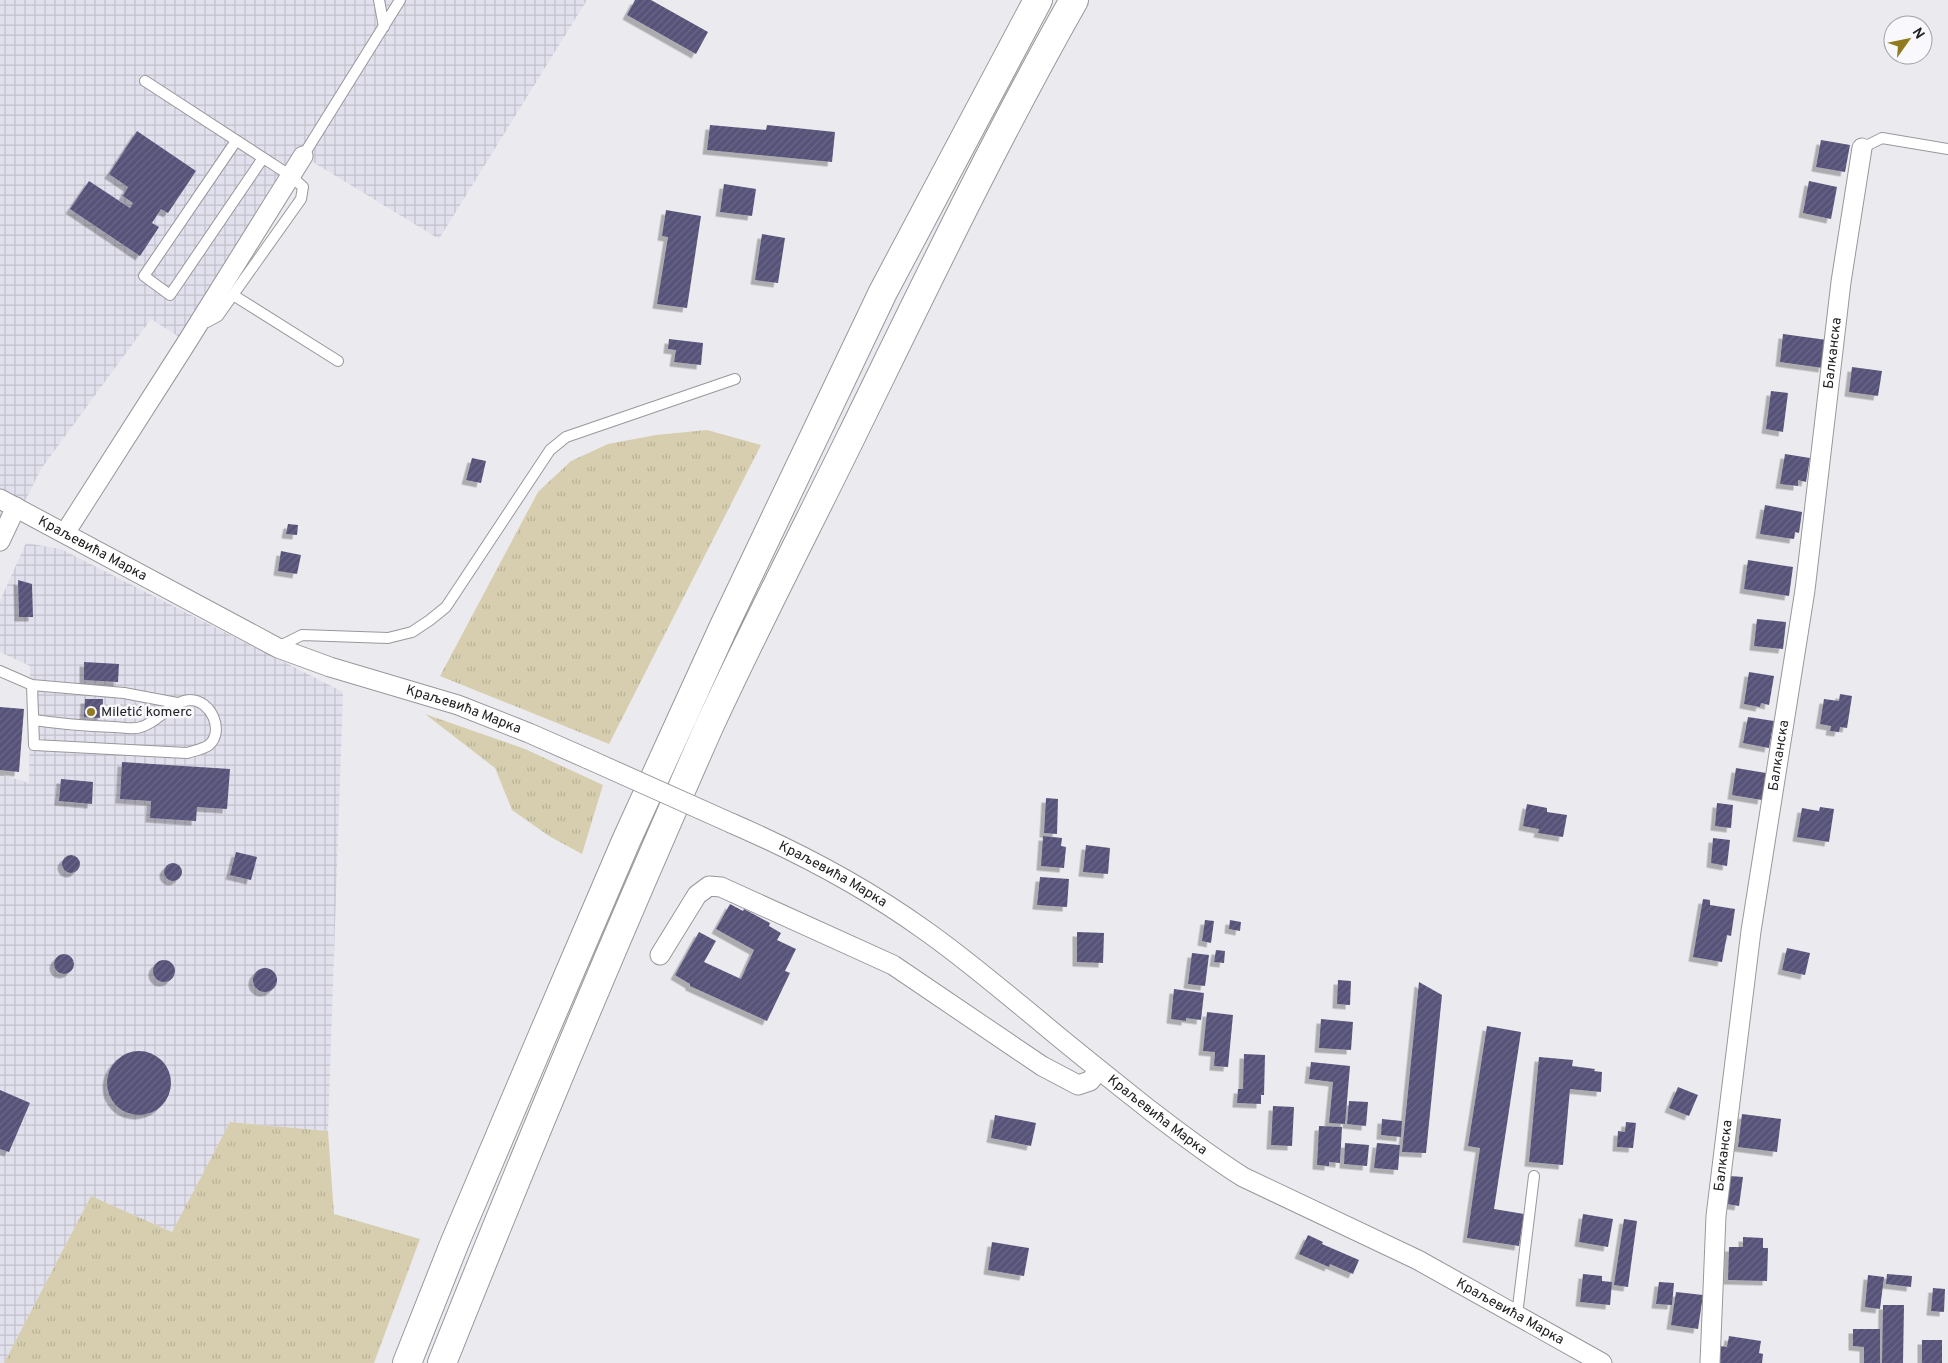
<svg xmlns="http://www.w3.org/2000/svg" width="1948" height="1363" font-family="Overpass,sans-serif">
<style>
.industrial{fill:url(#industrial-grid)}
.grass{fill:url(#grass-tufts)}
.building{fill:url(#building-hatch);filter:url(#shadow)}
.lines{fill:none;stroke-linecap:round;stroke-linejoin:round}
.lane-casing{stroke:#98989c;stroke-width:12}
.street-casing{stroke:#98989c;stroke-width:21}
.highway-casing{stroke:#98989c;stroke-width:30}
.lane{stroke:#fff;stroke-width:10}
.street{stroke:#fff;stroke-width:19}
.highway{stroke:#fff;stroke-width:28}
.street-bridge-casing{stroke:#98989c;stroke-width:21;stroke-linecap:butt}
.street-bridge{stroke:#fff;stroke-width:19}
.poi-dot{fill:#927a21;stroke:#f8f8fd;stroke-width:2}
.labels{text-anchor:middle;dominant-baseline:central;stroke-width:5;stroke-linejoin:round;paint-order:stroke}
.street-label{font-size:14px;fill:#222224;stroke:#f8f8fd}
.poi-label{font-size:14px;fill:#222224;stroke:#f8f8fd;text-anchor:start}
</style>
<defs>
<pattern id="industrial-grid" width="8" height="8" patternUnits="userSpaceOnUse" patternTransform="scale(1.25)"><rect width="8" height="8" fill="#e1e0ed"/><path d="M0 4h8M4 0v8" fill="none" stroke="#c1c0cb"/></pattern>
<pattern id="grass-tufts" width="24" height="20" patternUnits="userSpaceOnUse" patternTransform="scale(1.25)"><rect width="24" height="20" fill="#d6ceaf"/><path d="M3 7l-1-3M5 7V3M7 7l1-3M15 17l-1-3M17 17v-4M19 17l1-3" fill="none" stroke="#b7b196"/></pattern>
<pattern id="building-hatch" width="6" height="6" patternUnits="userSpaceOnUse" patternTransform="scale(1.25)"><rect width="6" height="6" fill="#575279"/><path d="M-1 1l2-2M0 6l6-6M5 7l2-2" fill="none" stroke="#6b6787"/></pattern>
<filter id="shadow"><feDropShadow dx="-4.5" dy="4.5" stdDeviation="0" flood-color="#0004"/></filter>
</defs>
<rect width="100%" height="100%" fill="#ebebef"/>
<path class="industrial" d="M0,0h587l-148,239 -136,-83 -116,186 -36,-23 -110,150 -41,83z
M26,543l35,6 282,143 -15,439 -98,-9 -58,110 -81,-36 -87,167h-4v-589l29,9 1,-117 -30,-14v-51z"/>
<path class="grass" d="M707,430l54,15 -152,299 -169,-68 98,-184 33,-31 37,-17 48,-9z
M425,714l100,35 78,36 -21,69 -33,-18 -37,-26 -17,-42z
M230,1122l98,9 6,83 86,25 -46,124h-370l87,-167 81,36z"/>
<path class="building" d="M635,0h16l57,32 -12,22 -69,-39z
M710,125l56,5 1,-5 68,7 -3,30 -125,-12z
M137,131l59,40 -28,42 -7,-4 -9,14 7,4 -19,29 -70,-47 19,-28 41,27 3,-5 -10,-7 5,-9 -19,-13z
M1821,140l29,5 -5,27 -29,-5z
M1809,181l28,6 -6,32 -28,-6z
M724,184l32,5 -4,27 -32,-4z
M666,210l35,6 -14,92 -30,-4 11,-67 -6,-1z
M762,234l23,4 -7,45 -23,-3z
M1783,334l44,6 -4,28 -43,-6z
M669,339l34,4 -2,22 -27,-3 2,-12 -8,-1z
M1852,367l30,4 -4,25 -29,-4z
M1771,391l17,2 -5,39 -17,-3z
M1785,454l25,4 -4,24 -8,-2v6l-18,-2z
M472,458l14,3 -5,22 -15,-3z
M1765,505l37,7 -3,21 -4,-1 -1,7 -34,-5z
M288,524l10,1 -1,10 -11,-1z
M281,551l20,4 -4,19 -19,-3z
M1748,560l45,7 -4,29 -45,-7z
M18,580l14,4 1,33h-14z
M1757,619l29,3 -3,27 -29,-3z
M84,662l35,2 -1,18 -34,-2z
M1749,672l25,4 -5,29 -8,-2 -1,4 -16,-3z
M1840,694l12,2 -5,32 -7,-1 -1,5 -9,-1 1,-5 -11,-2 4,-25 15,2z
M85,699h18l-1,19 -18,-1z
M0,707l24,2 -5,63 -19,-2z
M1748,717l26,4 -5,27 -26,-5z
M122,762l108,7 -3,40 -30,-2 -1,14 -46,-3 1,-17 -31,-2z
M1736,768l30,5 -4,27 -30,-5z
M61,779l32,3 -1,22 -33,-3z
M1046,798l12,1 -1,35 -13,-1z
M1717,803l16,2 -2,23 -16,-2z
M1527,804l20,4v4l20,3 -4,22 -25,-4 1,-4 -16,-3z
M1820,807l14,2 -5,33 -32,-5 5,-29 17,3z
M1043,836l19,2 -1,8 5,1 -2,21 -23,-2z
M1713,838l17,2 -3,26 -16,-3z
M1086,845l24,3 -2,26 -25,-2z
M236,852l21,5 -6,23 -21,-5z
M62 864a9 9 0 1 1 18 0a9 9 0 1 1-18 0Z
M164 872a9 9 0 1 1 18 0a9 9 0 1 1-18 0Z
M1040,877l29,2 -2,28 -30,-2z
M1703,899l7,1v5l25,4 -4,27 -4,-1 -5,27 -29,-5z
M730,904l13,7 1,-2 26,14 -1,3 12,7 -4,7 19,9 -11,22 5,2 -23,48 -77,-35v-2l-15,-9 24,-43 17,9 -12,21 37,17 13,-29 -38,-21z
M1205,920l9,1 -3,22 -9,-2z
M1230,920l11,2 -1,9 -11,-2z
M1077,932l27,1 -1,30 -26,-1z
M1787,948l23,5 -5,22 -23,-5z
M1216,950l9,1 -1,12 -10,-1z
M1192,953l17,2 -4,31 -17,-2z
M54 964a10 10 0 1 1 20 0a10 10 0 1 1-20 0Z
M153 971a11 11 0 1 1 22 0a11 11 0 1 1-22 0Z
M253 980a12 12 0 1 1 24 0a12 12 0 1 1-24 0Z
M1338,980l13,1 -1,24 -13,-1z
M1419,982l23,13 -16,158 -24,-1z
M1174,989l30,4 -3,27 -15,-2v3l-15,-2z
M1207,1012l26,3 -5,52 -14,-1 1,-14 -12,-1z
M1321,1019l32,3 -2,28 -32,-2z
M1487,1026l34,6 -27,177 30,5 -5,32 -52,-8 13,-90 -12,-2z
M107 1083a32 32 0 1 1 64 0a32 32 0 1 1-64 0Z
M1244,1054l21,1 -1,40h-3v9l-24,-1 1,-14h5z
M1539,1057l34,3 -1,6 23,3 -1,2 8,1 -1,20 -31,-3 -7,76 -34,-3z
M1311,1062l39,4 -5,58 -16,-1 4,-41 -24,-3z
M1678,1087l20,8 -9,21 -20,-8z
M0,1090l30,13 -21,49 -9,-3z
M1349,1101l19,1 -2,24 -19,-2z
M1273,1106l21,1 -2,39 -21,-1z
M1742,1114l39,5 -4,33 -39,-5z
M995,1115l41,8 -5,23 -40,-8z
M1382,1119l20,2 -1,16 -20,-2z
M1626,1122l10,1 -3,25 -16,-1 1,-16 7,1z
M1319,1126l23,1 -2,36 -11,-1v4l-12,-1z
M1345,1143l24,2 -2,21 -23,-2z
M1377,1143l23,2 -2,25 -24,-2z
M1730,1176l13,1 -4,29 -12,-2z
M1583,1214l30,5 -5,28 -29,-5z
M1624,1219l13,2 -9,66 -14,-2z
M1308,1235l15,7 -1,2 37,16 -6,14 -23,-10 -1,3 -30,-13z
M1743,1237l20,1v10h5l-1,33 -39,-1 1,-33h14z
M992,1242l37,6 -5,28 -36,-6z
M1583,1274l19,2v5l10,1 -2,23 -30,-3z
M1887,1274l25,2 -1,11 -25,-3z
M1868,1275l16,2 -4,32 -15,-2z
M1659,1282l15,1 -2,22 -16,-1z
M1933,1288l12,1 -1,23 -13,-1z
M1676,1292l27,3 -5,34 -27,-4z
M1883,1305h21l-1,58h-21z
M1853,1329h27v34h-16v-16l-11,-1z
M1729,1336l32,5 -2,12 4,1 -1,9h-45l3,-17 7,1z
M1922,1340h20v23h-20z"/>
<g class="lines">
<defs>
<path id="lane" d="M379,0l5,27
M145,81l146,95 12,11 -2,12 -83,117 -11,6 -6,-2
M236,141l-92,135 26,19 93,-137
M1862,148l20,-10 66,11
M303,156l97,-156
M233,295l105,66
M278,647l24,-12 86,3 24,-6 18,-12 16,-13 104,-157 16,-13 169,-58
M0,671l32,14 92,8 53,10
M32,685l2,60 153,8c6,-2 17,-4 22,-8 16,-14 2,-45 -19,-45 -19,1 -31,22 -49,27 -8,3 -19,0 -27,0 -27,-1 -53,-3 -80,-7
M1517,1315l17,-139"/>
<g id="street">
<path id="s1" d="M0,499l278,149 52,19 128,38 71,28 59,26"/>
<path d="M65,533l122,-191 116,-186"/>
<path d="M0,541l16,-34"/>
<path id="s2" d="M731,823c67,29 132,63 192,106 39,27 76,59 113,89 38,32 76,62 115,93 30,23 60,46 92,66l175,83 184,103"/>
<path d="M660,955l37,-60 12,-9 12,1 172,78 149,101 36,19 12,-4 9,-11"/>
<path id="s3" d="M1710,1363l6,-147 35,-285 54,-341 36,-308 21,-134"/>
</g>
<path id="highway" d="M407,1363l48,-121 84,-198 87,-203 98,-215 159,-334 155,-292
M442,1363c85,-213 173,-424 266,-634 45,-98 95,-194 143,-292 72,-147 142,-294 223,-437"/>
</defs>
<use href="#lane" class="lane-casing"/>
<use href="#street" class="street-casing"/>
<use href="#highway" class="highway-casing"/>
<use href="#lane" class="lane"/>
<use href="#street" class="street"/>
<use href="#highway" class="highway"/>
<defs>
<path id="street-bridge" d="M588,759l143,64"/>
</defs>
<use href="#street-bridge" class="street-bridge-casing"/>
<use href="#street-bridge" class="street-bridge"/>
</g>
<circle class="poi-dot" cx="91" cy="712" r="5"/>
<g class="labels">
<g class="street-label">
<text stroke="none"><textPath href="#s3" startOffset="1018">Балканска</textPath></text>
<text stroke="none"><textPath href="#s1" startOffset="105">Краљевића Марка</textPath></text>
<text stroke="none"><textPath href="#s1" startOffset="511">Краљевића Марка</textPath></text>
<text stroke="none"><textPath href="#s3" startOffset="612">Балканска</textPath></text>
<text stroke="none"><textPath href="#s2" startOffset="114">Краљевића Марка</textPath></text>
<text stroke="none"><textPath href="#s2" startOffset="519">Краљевића Марка</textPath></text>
<text stroke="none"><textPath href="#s3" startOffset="208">Балканска</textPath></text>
<text stroke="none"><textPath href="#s2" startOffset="924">Краљевића Марка</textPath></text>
</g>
<g class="poi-label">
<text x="101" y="712">Miletić komerc</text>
</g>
</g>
<g transform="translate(1908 40) rotate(57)"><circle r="24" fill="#f8f8fd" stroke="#a2a2a6"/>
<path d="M0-4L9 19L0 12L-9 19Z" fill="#927a21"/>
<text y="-8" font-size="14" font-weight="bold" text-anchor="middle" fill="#222224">N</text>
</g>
</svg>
